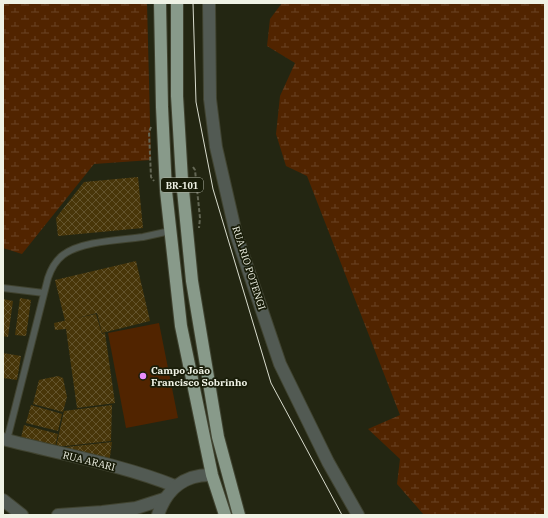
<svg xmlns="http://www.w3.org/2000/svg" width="548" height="518" font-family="'IBM Plex Serif',serif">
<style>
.wetland{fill:url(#wetland-marsh)}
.pitch{fill:#512400}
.building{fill:url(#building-cross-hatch)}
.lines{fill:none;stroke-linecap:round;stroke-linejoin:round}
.service-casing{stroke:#404330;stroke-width:8}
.minor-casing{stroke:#404330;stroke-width:14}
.tertiary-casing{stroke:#404330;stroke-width:14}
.trunk-casing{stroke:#404330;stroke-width:14}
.path{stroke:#646755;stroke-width:2;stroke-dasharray:4 2;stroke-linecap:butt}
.service{stroke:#525a53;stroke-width:6}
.minor{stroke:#525a53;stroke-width:12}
.tertiary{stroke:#525a53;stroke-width:12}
.trunk{stroke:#889a8a;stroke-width:12}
.tram{stroke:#d8dbcd;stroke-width:1}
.poi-dot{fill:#eb8dfc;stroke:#191d09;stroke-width:1.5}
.labels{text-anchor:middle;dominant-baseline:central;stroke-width:3.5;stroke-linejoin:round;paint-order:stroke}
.shield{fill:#191d09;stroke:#afb2a3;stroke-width:1}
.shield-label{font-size:9px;font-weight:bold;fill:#eff2e5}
.street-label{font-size:10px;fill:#eff2e5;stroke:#191d09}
.poi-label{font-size:10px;font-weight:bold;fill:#eff2e5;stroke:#191d09;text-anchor:start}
</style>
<defs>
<pattern id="wetland-marsh" width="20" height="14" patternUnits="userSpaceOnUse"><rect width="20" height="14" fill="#512400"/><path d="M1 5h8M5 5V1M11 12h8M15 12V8" fill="none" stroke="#6a4425"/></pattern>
<pattern id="building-cross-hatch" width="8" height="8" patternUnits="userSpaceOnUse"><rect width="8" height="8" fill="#483609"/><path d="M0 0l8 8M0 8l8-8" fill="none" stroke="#63542d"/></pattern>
</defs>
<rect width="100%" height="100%" fill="#232612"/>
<path class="wetland" d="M3,3h144l4,157 -57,4 -72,90 -19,-6z
M282,3h263v512h-121l-27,-31 3,-25 -32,-30 32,-14 -93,-239 -21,-10 -10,-32 4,-38 15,-33 -28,-17 3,-27z"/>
<path class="pitch" d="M159,323l19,95 -52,10 -18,-95z"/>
<path class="building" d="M138,177l5,51 -85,8 -2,-18 28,-36z
M136,261l14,60 -48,12 -5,-20 -32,8 -10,-41z
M20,298l11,2 -5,36 -11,-1z
M3,299l10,2 -5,36 -5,-1z
M96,314l6,20 3,-1 10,70 -38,5 -11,-79 -11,1 -1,-7z
M3,353l18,3 -4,24 -14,-2z
M58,376l5,2 4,19 -4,15 -30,-8 6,-24z
M31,405l31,9 -4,17 -32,-8z
M112,405l-1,36 -55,6 8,-36z
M24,425l34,9 -4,17 -34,-9z
M112,442l-3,22 -52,-16z"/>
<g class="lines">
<defs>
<path id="service" d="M3,288l41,5
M7,440l41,-162c3,-9 7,-17 15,-23 18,-14 58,-15 80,-18 9,-2 18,-4 27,-6"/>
<path id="minor" d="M209,3l1,96 6,48 20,87 44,130 48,98 30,53
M3,439c57,15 117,25 172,47
M3,500l19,15
M58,515l44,-3 34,-4 28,-9"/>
<path id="tertiary" d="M158,515c8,-25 26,-41 54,-40"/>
<path id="trunk" d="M160,3l2,104 4,84 15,135 31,149 13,40
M177,3v93l5,84 10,101 26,156 21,78"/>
</defs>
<use href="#service" class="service-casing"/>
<use href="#minor" class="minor-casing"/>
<use href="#tertiary" class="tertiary-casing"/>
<use href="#trunk" class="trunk-casing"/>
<path class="path" d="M151,127l-2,5 2,45 3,4
M193,167l2,3 5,48 -1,10"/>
<use href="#service" class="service"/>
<use href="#minor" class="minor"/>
<use href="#tertiary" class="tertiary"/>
<use href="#trunk" class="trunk"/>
<path class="tram" d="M193,3l3,99 17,87 58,194 71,132"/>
</g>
<circle class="poi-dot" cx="143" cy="376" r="4"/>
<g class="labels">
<rect class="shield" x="161" y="178" width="42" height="14" rx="3"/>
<g class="shield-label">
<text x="182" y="185">BR-101</text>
</g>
<g class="street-label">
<text transform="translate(249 268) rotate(72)">RUA RIO POTENGI</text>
<text transform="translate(89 461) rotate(14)">RUA ARARI</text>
</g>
<g class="poi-label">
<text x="151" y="370">Campo João<tspan x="151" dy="12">Francisco Sobrinho</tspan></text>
</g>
</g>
<rect width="548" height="518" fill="none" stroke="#eff2e5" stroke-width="8"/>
</svg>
